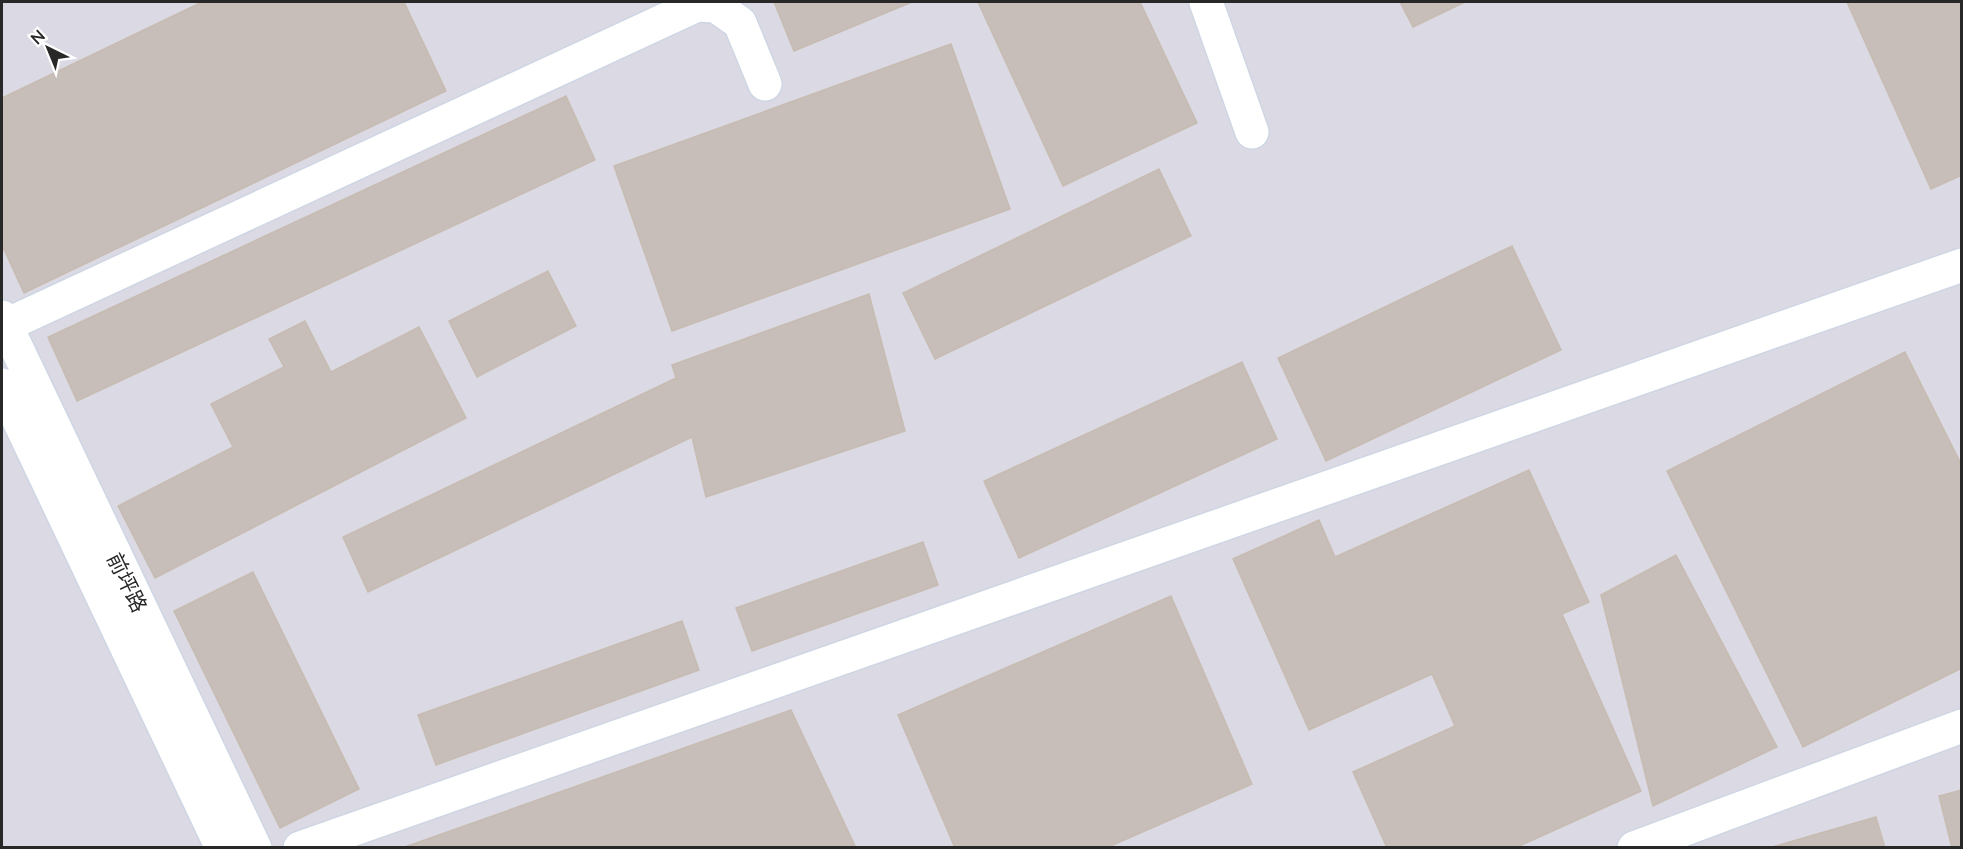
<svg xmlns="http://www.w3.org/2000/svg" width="1963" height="849" font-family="Lato,'Noto Sans SC',sans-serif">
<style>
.industrial{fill:#dbdae4}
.building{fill:#c7bdb9;stroke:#c7bcb2;stroke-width:1.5}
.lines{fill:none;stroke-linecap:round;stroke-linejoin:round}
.minor-casing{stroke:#ced6e3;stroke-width:36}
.minor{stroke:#fff;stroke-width:33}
.labels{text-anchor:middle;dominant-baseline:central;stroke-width:4.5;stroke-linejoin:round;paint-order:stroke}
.street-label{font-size:21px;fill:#282828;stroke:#fff}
</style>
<rect width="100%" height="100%" fill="#ece0d9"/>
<path class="industrial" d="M2,2h1959v845h-1959z"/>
<path class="building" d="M202,2h202l42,89 -422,202 -22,-48v-147z
M774,2h138l-118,49z
M978,2h162l57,121 -134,63z
M1400,2h65l-52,25z
M1847,2h115v173l-31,14z
M951,44l59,165 -338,122 -58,-165z
M566,96l29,64 -518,241 -29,-64z
M1159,169l32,67 -256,123 -32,-66z
M1512,246l49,104 -235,111 -48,-103z
M548,271l28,55 -99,51 -28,-56z
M869,294l36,137 -199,66 -14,-60 -324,155 -25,-55 333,-159 -4,-13z
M305,321l26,51 88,-45 47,91 -311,160 -37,-72 115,-59 -22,-43 73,-37 -15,-28z
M1905,352l57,114v202l-159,79 -136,-276z
M1242,362l35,77 -258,119 -35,-77z
M1529,470l60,132 -27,12 79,177 -126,57h-128l-34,-76 102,-46 -23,-52 -123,56 -76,-171 86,-39 16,37z
M923,542l15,43 -186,66 -16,-43z
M1676,555l101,192 -124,59 -52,-211z
M253,572l106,217 -79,39 -106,-217z
M1171,596l81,188 -146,64h-151l-57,-133z
M682,621l17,49 -263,95 -18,-50z
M791,710l65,138h-454z
M1962,790v58h-10l-13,-52z
M1876,817l9,31h-116z"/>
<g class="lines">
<defs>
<path id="minor" d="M1206,2l46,130
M2,317l253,531
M2,327l695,-322 19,1 24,17 25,61
M2,385l220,463
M300,848l1662,-583
M1634,848l328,-122"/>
</defs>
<use href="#minor" class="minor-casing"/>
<use href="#minor" class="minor"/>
</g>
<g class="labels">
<g class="street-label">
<text transform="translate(128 582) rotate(64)">前坪路</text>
</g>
</g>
<rect width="1963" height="849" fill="none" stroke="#282828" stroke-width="6"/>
<g transform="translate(48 48) rotate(317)" stroke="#ffffff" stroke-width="4.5" paint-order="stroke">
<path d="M0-4.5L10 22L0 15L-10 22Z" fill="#282828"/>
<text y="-9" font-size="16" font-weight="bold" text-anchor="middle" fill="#282828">N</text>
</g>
</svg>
